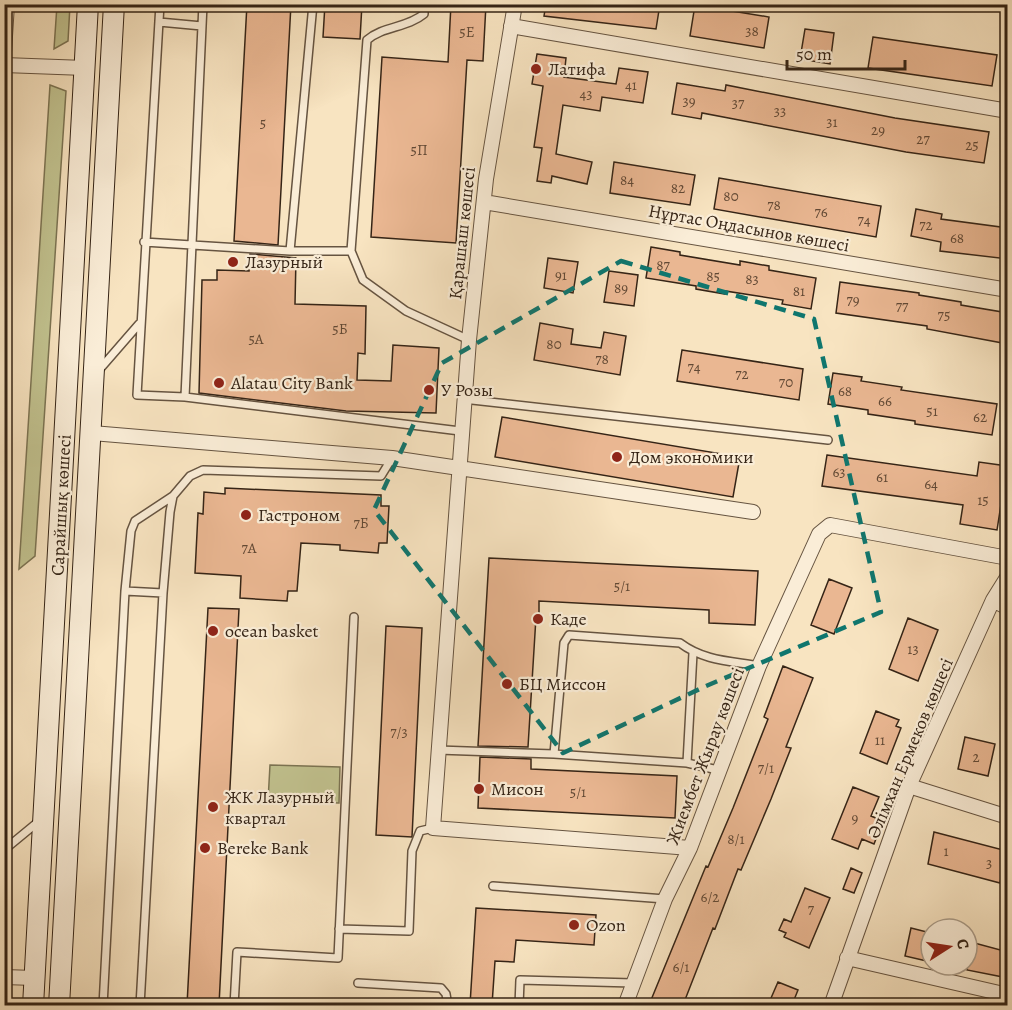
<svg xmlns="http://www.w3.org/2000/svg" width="1012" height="1010" font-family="Alegreya,serif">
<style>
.green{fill:#c2c390;stroke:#7c7453;stroke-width:1.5}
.building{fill:#eab792;stroke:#352416;stroke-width:1.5}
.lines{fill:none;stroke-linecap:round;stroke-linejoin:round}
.service-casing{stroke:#665441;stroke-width:10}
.minor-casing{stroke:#665441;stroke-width:16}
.secondary-casing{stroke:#352416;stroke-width:22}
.service{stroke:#faedd7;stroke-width:7}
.minor{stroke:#faedd7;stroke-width:14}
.secondary{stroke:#faedd7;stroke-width:20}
.marked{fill:none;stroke:#0f766e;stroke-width:4.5;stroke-dasharray:12 8;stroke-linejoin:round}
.poi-dot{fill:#8f2418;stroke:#faedd7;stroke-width:2}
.labels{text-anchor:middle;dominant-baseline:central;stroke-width:4.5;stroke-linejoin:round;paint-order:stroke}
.number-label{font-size:15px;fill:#624935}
.poi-label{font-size:18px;fill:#352416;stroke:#faedd7;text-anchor:start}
.street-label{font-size:18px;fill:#352416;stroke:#faedd7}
</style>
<rect width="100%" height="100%" fill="#f8e4c1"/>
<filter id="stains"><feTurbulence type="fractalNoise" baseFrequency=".00333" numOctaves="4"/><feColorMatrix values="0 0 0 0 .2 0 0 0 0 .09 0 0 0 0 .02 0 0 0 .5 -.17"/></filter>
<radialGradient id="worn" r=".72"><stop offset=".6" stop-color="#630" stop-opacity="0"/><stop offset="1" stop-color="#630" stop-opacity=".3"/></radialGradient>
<path class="green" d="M57,5h13l-2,36 -14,8z
M50,85l16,6 -31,465 -16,13z
M270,765l70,2 -1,36 -71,-2z"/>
<path class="building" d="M247,4h44l-13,241 -44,-4z
M325,4h37l-2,35 -37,-2z
M451,4h35l-3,57 -16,-1 -11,183 -85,-6 11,-180 66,5z
M546,4h114l-4,25 -112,-13z
M695,5l74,12 -5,31 -74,-12z
M805,29l29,4 -4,31 -30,-5z
M873,37l124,18 -5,31 -124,-18z
M537,54l29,4 -2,19 52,7 3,-16 29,4 -5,31 -41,-6 -2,14 -37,-6 -7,49 36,8 -5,22 -35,-8 -1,7 -14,-2 5,-33 -8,-1 9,-61 -11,-2z
M677,83l48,8 1,-6 169,33 94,14 -5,31 -78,-11 -204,-39 -1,6 -29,-5z
M614,162l81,13 -5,30 -80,-12z
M719,178l162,28 -5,31 -162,-28z
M916,209l26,5 -1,5 67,9v31l-68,-8 1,-9 -30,-6z
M651,247l29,5v3l60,10v-4l29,5v4l47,8 -5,31 -29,-5 1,-4 -58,-9v3l-29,-5v-3l-50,-8z
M250,254l46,4 -1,46 71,2 -1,48 -7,-1 -1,27 34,1 2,-36 46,3 -3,65 -90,-2 -147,-18 3,-113h15v-10l32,1z
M548,258l30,4 -5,31 -29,-5z
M609,271l29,4 -4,31 -30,-4z
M840,282l79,11v2l42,7v3l47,8v31l-81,-15v-3l-91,-13z
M540,323l33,6 -2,15 30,4 3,-16 22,4 -6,39 -86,-15z
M682,350l121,19 -4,31 -122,-19z
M833,373l29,4 -1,4 41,6 -1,3 96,14 -5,31 -77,-11v-3l-47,-7v-4l-40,-6z
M502,417l238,40 -7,40 -238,-40z
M827,455l150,21 2,-14 28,4 -10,64 -37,-6 3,-19 -141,-19z
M225,488l156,7v11h8l-2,37h-8l-1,10 -38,-3v-5l-39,-2 -4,48h-9l-1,10 -47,-3 1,-22 -46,-3 3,-60 5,1 1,-22 21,2z
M489,558l269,13 -3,54 -46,-2v-13l-170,-9v16h-3l-8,130 -50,-1z
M829,579l23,9 -18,46 -23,-9z
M208,608l31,1 -20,396h-32z
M908,618l30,12 -20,51 -29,-12z
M386,626l36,2 -10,209 -36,-2z
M783,666l30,12 -27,69 5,1 -20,51 -30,71 -3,-1 -23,60 -2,-1 -30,77h-34l57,-139 2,1 25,-59 35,-89 -4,-2z
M876,711l23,9 -3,6 5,2 -14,36 -27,-11z
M965,737l30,7 -7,32 -30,-7z
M480,757l51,2v10l146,7 -2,42 -197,-10z
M853,787l26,10 -8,19 12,5 -9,23 -12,-5 -4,10 -26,-10z
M934,832l73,19 -7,32 -72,-19z
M851,868l11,5 -8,20 -11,-4z
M805,888l25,10 -21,50 -25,-11 2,-4 -7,-3 5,-11 7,3z
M476,908l120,7 -2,30 -78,-5 -2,22 -19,-1 -3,44h-22z
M911,928l20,5v29l-26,-6z
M967,941l41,11v26l-41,-8z
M778,982l20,8 -6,15h-24z"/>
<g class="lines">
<defs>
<path id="service" d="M160,4l-23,391 48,2 18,-393
M159,22l43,4
M144,242l146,9h61l12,29 43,31 63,29
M290,251l23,-247
M351,251l16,-211c16,-14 40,-12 57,-26v-10
M99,370l40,-46
M185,397l275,34
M463,399l365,41
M125,591l38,2
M438,750l116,4
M687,763l6,-110
M718,770l-31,-7 -133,-9 10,-111 5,-8 111,8c24,18 51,18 79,23
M4,850l34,-28
M493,886l172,13
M339,929l70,2 3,-80 8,-20 13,-3
M358,983l83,5 5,6 2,12
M103,1006l22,-415 6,-60 4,-10 38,-25
M140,1006l23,-413 7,-81 3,-16 17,-20 13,-6 178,6 11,-18
M234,1006l3,-54 101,6 16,-341
M519,1006l1,-26 113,3"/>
<path id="minor" d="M515,4l-29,175 -17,161 -36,488 257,20
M511,26l497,85
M4,52l3,-48
M4,65l81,3
M484,202l524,88
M92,433l300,25 361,54
M993,600l15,8
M909,786l99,31
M847,958l161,37
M4,977l30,1
M625,1006l40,-107 25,-51 69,-182 60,-132 11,-9 178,33
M831,1006l78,-220 84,-186 15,-24"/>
<path id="secondary" d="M33,1006l55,-1002
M59,1006l55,-1002"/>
</defs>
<use href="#service" class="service-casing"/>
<use href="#minor" class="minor-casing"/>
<use href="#secondary" class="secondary-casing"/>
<use href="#service" class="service"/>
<use href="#minor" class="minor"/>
<use href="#secondary" class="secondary"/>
</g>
<path class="marked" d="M621,261l193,58 67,293 -175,74 -143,67 -189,-243 68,-147z"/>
<g class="poi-dot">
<circle cx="536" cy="69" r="6"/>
<circle cx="233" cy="262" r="6"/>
<circle cx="219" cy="383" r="6"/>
<circle cx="429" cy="390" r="6"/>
<circle cx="617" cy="457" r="6"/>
<circle cx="246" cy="515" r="6"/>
<circle cx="538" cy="619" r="6"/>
<circle cx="213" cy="631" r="6"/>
<circle cx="507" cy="684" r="6"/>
<circle cx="479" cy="789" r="6"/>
<circle cx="213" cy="807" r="6"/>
<circle cx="205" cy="848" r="6"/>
<circle cx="574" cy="925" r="6"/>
</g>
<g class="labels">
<g class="number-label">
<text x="752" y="31">38</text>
<text x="467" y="32">5Е</text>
<text x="631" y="85">41</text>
<text x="586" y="94">43</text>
<text x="689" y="101">39</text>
<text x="738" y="103">37</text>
<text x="780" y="111">33</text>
<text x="832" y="122">31</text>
<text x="263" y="123">5</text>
<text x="878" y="130">29</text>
<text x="923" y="139">27</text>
<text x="972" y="145">25</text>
<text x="419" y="150">5П</text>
<text x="627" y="180">84</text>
<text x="678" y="188">82</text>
<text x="731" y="196">80</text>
<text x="774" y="205">78</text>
<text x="821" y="212">76</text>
<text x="864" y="220">74</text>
<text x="926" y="225">72</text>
<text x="957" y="238">68</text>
<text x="663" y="265">87</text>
<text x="561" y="275">91</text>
<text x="713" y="276">85</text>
<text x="752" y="279">83</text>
<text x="621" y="288">89</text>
<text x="799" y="291">81</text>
<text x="853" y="300">79</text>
<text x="902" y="306">77</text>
<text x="944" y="315">75</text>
<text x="340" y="329">5Б</text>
<text x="256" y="339">5А</text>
<text x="554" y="344">80</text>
<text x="602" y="359">78</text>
<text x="694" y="367">74</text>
<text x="742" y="374">72</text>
<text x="786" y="382">70</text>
<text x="845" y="391">68</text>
<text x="885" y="401">66</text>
<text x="932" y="411">51</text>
<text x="980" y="417">62</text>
<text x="839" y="472">63</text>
<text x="882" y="477">61</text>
<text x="931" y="484">64</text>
<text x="983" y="500">15</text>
<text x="361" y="523">7Б</text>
<text x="249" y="548">7А</text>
<text x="622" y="586">5/1</text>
<text x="913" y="649">13</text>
<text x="399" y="732">7/3</text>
<text x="880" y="740">11</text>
<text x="976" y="757">2</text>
<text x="766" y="768">7/1</text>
<text x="578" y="792">5/1</text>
<text x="855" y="818">9</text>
<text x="736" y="839">8/1</text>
<text x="946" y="851">1</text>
<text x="989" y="863">3</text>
<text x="710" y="897">6/2</text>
<text x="811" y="909">7</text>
<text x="681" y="967">6/1</text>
</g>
<g class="poi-label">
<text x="548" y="69">Латифа</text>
<text x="245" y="262">Лазурный</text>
<text x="231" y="383">Alatau City Bank</text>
<text x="441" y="390">У Розы</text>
<text x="629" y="457">Дом экономики</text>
<text x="258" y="515">Гастроном</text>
<text x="550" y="619">Каде</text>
<text x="225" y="631">ocean basket</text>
<text x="519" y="684">БЦ Миссон</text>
<text x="491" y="789">Мисон</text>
<text x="225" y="797">ЖК Лазурный<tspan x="225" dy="21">квартал</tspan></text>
<text x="217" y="848">Bereke Bank</text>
<text x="586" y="925">Ozon</text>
</g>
<g class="street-label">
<text transform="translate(749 228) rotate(10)">Нұртас Оңдасынов көшесі</text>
<text transform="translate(462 233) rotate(-84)">Қарашаш көшесі</text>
<text transform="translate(61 505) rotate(-87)">Сарайшық көшесі</text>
<text transform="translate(910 748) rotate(-67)">Әлімхан Ермеков көшесі</text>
<text transform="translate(705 756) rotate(-69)">Жиембет Жырау көшесі</text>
</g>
</g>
<rect width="1012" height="1010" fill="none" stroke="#f8e4c1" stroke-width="24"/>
<rect x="6" y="6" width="1000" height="998" fill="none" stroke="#352416" stroke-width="3"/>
<rect x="12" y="12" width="988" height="986" fill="none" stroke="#352416" stroke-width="1.5"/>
<g transform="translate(949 947) rotate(78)"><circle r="28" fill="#faedd7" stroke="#ab9d8a" stroke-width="1.5"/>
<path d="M0-4.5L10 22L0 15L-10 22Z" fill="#8f2418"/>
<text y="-9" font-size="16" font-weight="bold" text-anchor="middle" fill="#352416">С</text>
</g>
<path d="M787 60v9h118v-9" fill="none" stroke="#352416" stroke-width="3"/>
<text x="796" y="60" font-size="18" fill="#352416" stroke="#faedd7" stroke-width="4.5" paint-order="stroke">50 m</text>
<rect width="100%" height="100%" filter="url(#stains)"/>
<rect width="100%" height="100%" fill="url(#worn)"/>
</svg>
